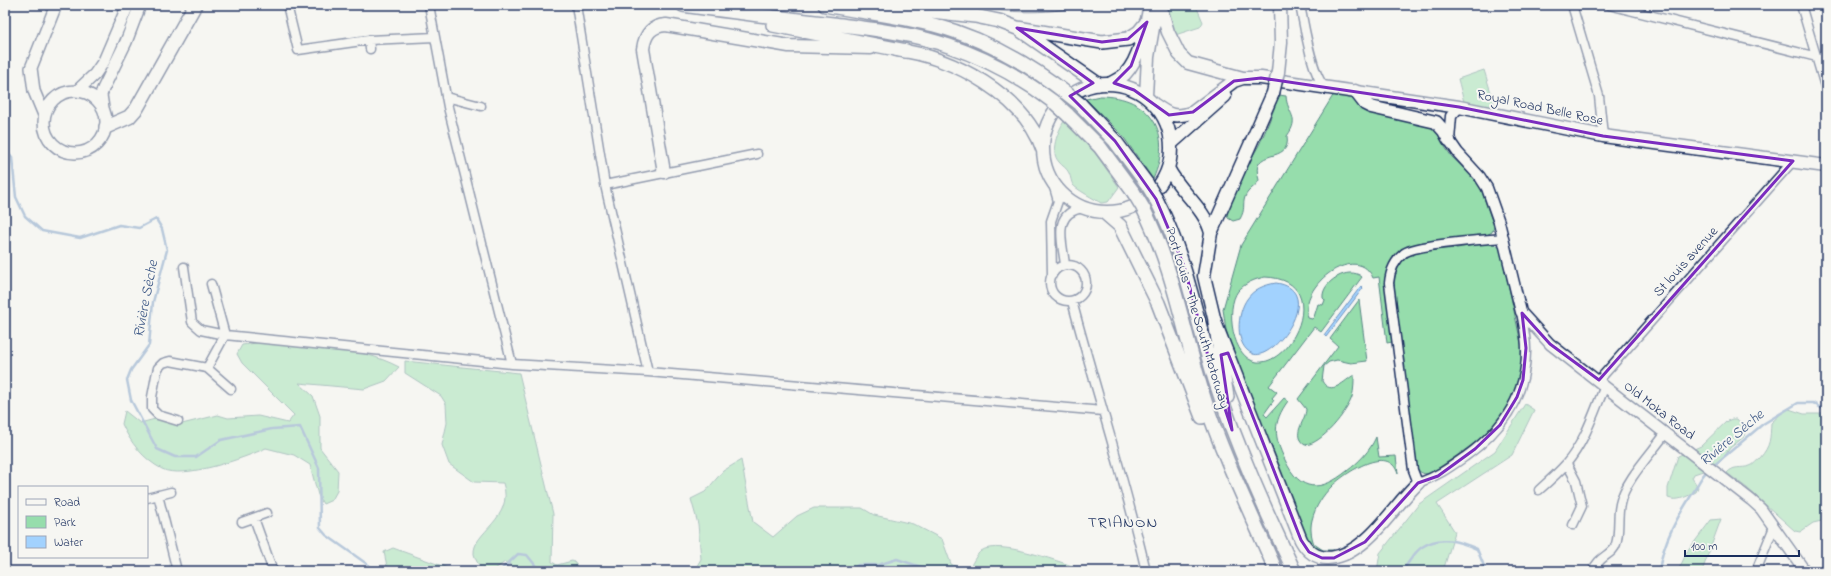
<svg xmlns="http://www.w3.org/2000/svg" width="1831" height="576" font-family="'Indie Flower',sans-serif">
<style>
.green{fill:#96ddac;stroke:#588685;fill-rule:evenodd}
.water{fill:#a2d2fe;stroke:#6c91be}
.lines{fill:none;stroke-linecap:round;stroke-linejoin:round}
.stream{stroke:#6c91be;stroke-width:2.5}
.minor-casing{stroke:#1b2f5e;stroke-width:11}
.tertiary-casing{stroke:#1b2f5e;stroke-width:13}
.secondary-casing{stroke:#1b2f5e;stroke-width:14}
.primary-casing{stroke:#1b2f5e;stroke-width:15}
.trunk-casing{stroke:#1b2f5e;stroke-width:16}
.minor{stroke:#f6f6f2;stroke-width:8}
.tertiary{stroke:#f6f6f2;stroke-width:10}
.secondary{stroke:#f6f6f2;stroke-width:11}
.primary{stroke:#f6f6f2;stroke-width:12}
.trunk{stroke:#f6f6f2;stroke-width:13}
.tram{stroke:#1b2f5e;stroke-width:1}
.primary-bridge-casing{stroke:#1b2f5e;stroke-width:15;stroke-linecap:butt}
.trunk-bridge-casing{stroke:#1b2f5e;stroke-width:16;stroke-linecap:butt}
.primary-bridge{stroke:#f6f6f2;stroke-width:12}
.trunk-bridge{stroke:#f6f6f2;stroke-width:13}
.marked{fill:none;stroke:#7b2cbf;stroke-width:3;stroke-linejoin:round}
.labels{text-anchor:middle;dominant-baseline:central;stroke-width:4;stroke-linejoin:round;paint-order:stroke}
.street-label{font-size:14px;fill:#1b2f5e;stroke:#f6f6f2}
.water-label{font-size:15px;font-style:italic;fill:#3d5886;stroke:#f6f6f2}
.quarter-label{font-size:16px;letter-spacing:1px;fill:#1b2f5e;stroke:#f6f6f2}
</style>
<rect width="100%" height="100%" fill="#f6f6f2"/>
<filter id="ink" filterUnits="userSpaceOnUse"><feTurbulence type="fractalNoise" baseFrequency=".025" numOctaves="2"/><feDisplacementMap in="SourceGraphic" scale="8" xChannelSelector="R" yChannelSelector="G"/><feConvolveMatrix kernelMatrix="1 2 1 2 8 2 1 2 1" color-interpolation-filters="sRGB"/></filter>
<g filter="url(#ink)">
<path class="green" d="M1167,5h23l7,3 6,14 -3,5 -25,8 -8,-22z
M1484,70l12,39 -31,-3 -7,-27z
M1334,94l15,2 11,10 73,18 8,8 4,15 7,10 27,26 15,44 -2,5 -7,4 -68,8 -12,4 -11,9 -4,8 -4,14 6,63 -5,1 -8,-66 -6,1c-15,-36 -75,6 -65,40l4,1 2,-2 4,-13 5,1 2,-5 -2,-2c-2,-16 26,-33 39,-21l-41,55 -7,-5 -45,59 8,6 -5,6 2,2 -10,14 3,3 17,-19 4,3c-16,22 -14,36 -3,59 15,33 36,32 62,11 12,-9 23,-20 29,-34l3,20 17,-1 2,18c-9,-31 -53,-1 -66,12 -9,9 -17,21 -20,34 -2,8 -1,16 2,24l9,6h11c-12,6 -20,-1 -27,-11l-72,-180 -9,-29 -3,-21 18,-64zM1265,277c68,2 28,89 -8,85 -25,-3 -32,-54 -19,-71 7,-8 17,-12 27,-14z
M1279,95l7,1c1,18 15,21 1,40 5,30 -39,9 -28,44 -3,7 -11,9 -14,17 -3,9 1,11 -5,22l-7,2 -5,-3c-6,-15 23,-58 31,-73 8,-16 14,-34 20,-50z
M1100,96c50,0 74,37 53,83l-31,-44 -36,-36z
M1064,121l29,29 26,37 -11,15 -7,1c-5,-3 -25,-14 -28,-18 -2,-3 -2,-8 -4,-12 -2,-5 -7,-7 -10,-11 -10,-11 -1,-30 5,-41z
M1494,244l5,3 2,4 21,97c0,66 -38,90 -88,123 -7,4 -13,4 -17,-3l-23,-181c-2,-39 35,-36 63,-39 12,-2 25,-5 37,-4z
M1359,300l8,61 -16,2 -14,-3 -8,2 -5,4 -2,15c9,16 23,-1 32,-6 0,7 0,15 -2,22 -5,15 -30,47 -47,48 -15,-10 1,-24 1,-36l-8,-10 40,-53 -8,-7z
M263,342c46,5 94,3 136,25l-13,14 -22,8 -65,-6 14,13 7,20v32l18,23 -1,20 -5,9 -9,4 -5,-9 -8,-30 -16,-10 -28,-7c-21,10 -83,32 -104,21 -19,-10 -32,-27 -40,-45l3,-13 15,12 19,-5 19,7 40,-10 10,3 30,-2 30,7 6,-8 -52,-52 -5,-9 5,-9z
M405,361l114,12 34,141 -1,48 5,3 15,-4 4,2v8h-55l-16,-9 -13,9h-10c-2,-5 -7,-11 -8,-17 -2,-22 41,-35 29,-71l-29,-1 -25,-18 -7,-19 5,-22 -1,-19 -5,-8 -36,-23z
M1525,404l9,6 -22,45 -75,49 18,28 -12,39h-66l3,-18 39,-49 76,-53z
M1789,409l15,5h20l2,-3v109l-13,3 -13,9 -5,-1 -48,-43 -20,-15c7,-8 14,-4 23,-7 4,-1 7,-6 10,-8 11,-13 10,-19 11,-35l14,-13z
M1732,419h5l9,11 -1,6 -15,12 -9,13 -18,10 -9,3 -2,4 6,9 -2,5c-9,4 -18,10 -28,6v-10l10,-32 23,-10 26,-25z
M741,460l12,62 20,15 24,-21 17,-8h48l12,7 39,9 29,15 9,25 9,5h9c3,-5 7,-14 12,-18 18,-13 84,13 106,20h-393l7,-12 -3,-35 -7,-25 14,-7 18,-21z
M1721,519l-19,52h-24l9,-19 24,-32z
M393,548l63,23h-68l-4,-19z"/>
<path class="water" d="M1276,283c51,7 -2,79 -23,71 -19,-8 -16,-41 -6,-55 7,-10 17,-14 29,-16z
M1361,286l2,2 -37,49 -2,-2z"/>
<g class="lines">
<path class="stream" d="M5,149l7,9 4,39 9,19 17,15 38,7 39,-13 20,3 17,-9 6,10 5,21 -14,52 -4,43 -18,25 -4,10 4,20 26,49 18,8h21l25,-17 51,-11 28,-2 19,41 1,60 6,7 48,34 5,2
M1712,467l51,-43 35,-21h15l13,8
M500,571l18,-17 9,1 13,16
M850,571l8,-6h20l19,-6 36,12
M1402,571c6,-7 12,-19 20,-24 18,-12 37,-6 55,2l9,22
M1659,571c4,-30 19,-55 35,-80 4,-7 8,-16 14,-21"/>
<defs>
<path id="minor" d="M287,5l11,45 71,-10
M429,5l19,102 64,257
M576,5l29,180 43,187
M1300,5c4,19 12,73 26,83
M1572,5l27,91 4,40
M1609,5l208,52
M1801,5l25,85
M370,49l-1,-9 66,-3
M446,97l35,9
M605,185l152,-31
M1502,238c-21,2 -84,6 -98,15 -10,8 -14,18 -15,30l24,187 5,13c20,-7 31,-15 48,-27 36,-26 61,-61 60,-107 0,-13 -3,-25 -5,-37
M1050 283a18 18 0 1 1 36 0a18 18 0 1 1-36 0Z
M1065,265c-2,-22 -14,-52 18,-57
M184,267l8,55 9,8 24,5 287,29 136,8 455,39
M1052,275l-1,-54 7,-20 -5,-17
M1072,301c24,90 53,179 74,270
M207,368l18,-33 -14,-51
M1599,380l194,-219
M178,421l-20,-6 -6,-6v-12l4,-21 2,-8 5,-5 7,-2 37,7 24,21
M1567,464l9,17 6,25 -9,19
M1539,490c9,-8 19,-17 27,-26 19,-22 28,-52 39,-78
M158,495l19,76
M147,498l24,-6
M254,518l19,53
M242,522l25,-9
M1593,571c5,-15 20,-16 23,-27 4,-13 1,-27 4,-40 5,-24 31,-50 45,-70
M1756,571l18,-44"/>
<path id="tertiary" d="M1459,107l-8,9 -2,24 9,13 22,24 7,11 12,34 22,90 29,32 201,156 10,9 44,62"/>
<path id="secondary" d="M78,90l17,-16 9,-13 24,-56
M44 122a31 31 0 1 1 62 0a31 31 0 1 1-62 0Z
M103,108l-2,-13 2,-6 23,-47 14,-37
M44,115l-10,-24 -3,-23 25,-63"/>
<path id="primary" d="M1160,5l8,27 11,22 9,9 55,15
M897,50c55,6 128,46 146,101
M1278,72l3,-29 -1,-38
M1043 148a64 64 0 1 1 128 0a64 64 0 1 1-128 0Z
M1109,84c6,-3 12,-6 16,-10 15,-15 21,-49 25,-69
M1355,91l10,13 6,3 65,15 8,9 5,9
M1273,93l-62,140 -7,43 11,46 86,218c16,29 44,18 65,0 19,-16 33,-39 52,-57
M1146,96l2,-39 7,-41
M1155,105c14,10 20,14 38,7l41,-31 9,-3h18l198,29 144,29 223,30
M1172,143l53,-47
M1168,168c11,23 37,40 43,65
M664,172l-21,-123c2,-15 8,-23 23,-24l123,21 82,2"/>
<path id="trunk" d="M683,5c50,7 100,13 150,19 39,5 79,9 116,22 39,13 73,32 106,57
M825,5c36,7 74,11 109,20 49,13 92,37 132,68
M878,5l97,11 24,5 18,7 85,14 26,-3 11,-7 8,-10
M773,25l133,26
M1020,30l78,54
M1080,104l35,37 32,43
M1067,114l33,33 34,46
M106,127l23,-10 8,-9 58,-103
M1156,199c30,57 40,120 59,181 21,65 50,129 79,191
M1143,208c31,60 41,128 62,193 19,58 47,114 71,170
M1105,213l15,13 38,77 44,114
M1215,322l12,75"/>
</defs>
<use href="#minor" class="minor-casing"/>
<use href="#tertiary" class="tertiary-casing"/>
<use href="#secondary" class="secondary-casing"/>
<use href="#primary" class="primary-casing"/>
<use href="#trunk" class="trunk-casing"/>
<use href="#minor" class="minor"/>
<use href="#tertiary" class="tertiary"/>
<use href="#secondary" class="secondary"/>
<use href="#primary" class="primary"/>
<use href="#trunk" class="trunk"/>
<path class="tram" d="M956,5c45,7 87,11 131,0
M998,5l37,2 22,-2"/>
<defs>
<path id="primary-bridge" d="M1273,93l5,-21"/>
<path id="trunk-bridge" d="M1066,93l14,11
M1055,103l12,11
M1147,184l9,15
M1134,193l9,15"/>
</defs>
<use href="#primary-bridge" class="primary-bridge-casing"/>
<use href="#trunk-bridge" class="trunk-bridge-casing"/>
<use href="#primary-bridge" class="primary-bridge"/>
<use href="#trunk-bridge" class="trunk-bridge"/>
</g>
</g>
<path d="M0 0H1831V576H0ZM1147,22l-16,44 -17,17 20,7 35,25 24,-3 41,-31 27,-3 198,29 144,29 190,25 -194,219 -49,-36 -28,-31 4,35 -3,32 -6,17 -17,28 -25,24 -37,27 -20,7 -53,59 -31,16h-12l-13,-6 -8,-12 -73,-187 -7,2 11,75 -23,-70 -25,-94 -28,-67 -41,-58 -45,-45 23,-13 -76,-55 85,14 26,-3z" fill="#f6f6f2" fill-opacity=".55" fill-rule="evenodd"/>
<path class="marked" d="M1147,22l-16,44 -17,17 20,7 35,25 24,-3 41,-31 27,-3 198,29 144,29 190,25 -194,219 -49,-36 -28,-31 4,35 -3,32 -6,17 -17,28 -25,24 -37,27 -20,7 -53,59 -31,16h-12l-13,-6 -8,-12 -73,-187 -7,2 11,75 -23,-70 -25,-94 -28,-67 -41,-58 -45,-45 23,-13 -76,-55 85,14 26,-3z"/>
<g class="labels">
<g class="street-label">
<text transform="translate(1540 108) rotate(12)">Royal Road Belle Rose</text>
<text transform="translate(1686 262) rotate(-48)">St louis avenue</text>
<text transform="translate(1197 318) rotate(73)">Port Louis – The South Motorway</text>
<text transform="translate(1659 411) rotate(38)">Old Moka Road</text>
</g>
<g class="water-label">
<text transform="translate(146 299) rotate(-79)">Rivière Sèche</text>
<text transform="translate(1732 438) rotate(-40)">Rivière Sèche</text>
</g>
<g class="quarter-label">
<text x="1123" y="523">TRIANON</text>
</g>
</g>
<rect width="1831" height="576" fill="none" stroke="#f6f6f2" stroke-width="20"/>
<rect x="10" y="10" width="1811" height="556" fill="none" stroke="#1b2f5e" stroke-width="1.5" filter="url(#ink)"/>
<rect x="18" y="486" width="130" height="72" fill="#f6f6f2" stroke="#9ea6b7"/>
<rect x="26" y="499" width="20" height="6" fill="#f6f6f2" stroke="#9ea6b7"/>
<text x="54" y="506" font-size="12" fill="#1b2f5e">Road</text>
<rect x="26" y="516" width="20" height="12" fill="#96ddac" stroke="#9ea6b7"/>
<text x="54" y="526" font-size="12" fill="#1b2f5e">Park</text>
<rect x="26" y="536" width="20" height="12" fill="#a2d2fe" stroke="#9ea6b7"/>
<text x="54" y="546" font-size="12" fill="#1b2f5e">Water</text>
<path d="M1685 550v6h114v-6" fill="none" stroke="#1b2f5e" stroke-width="2"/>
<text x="1691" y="550" font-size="12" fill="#1b2f5e" stroke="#f6f6f2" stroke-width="3" paint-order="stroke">100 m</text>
</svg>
